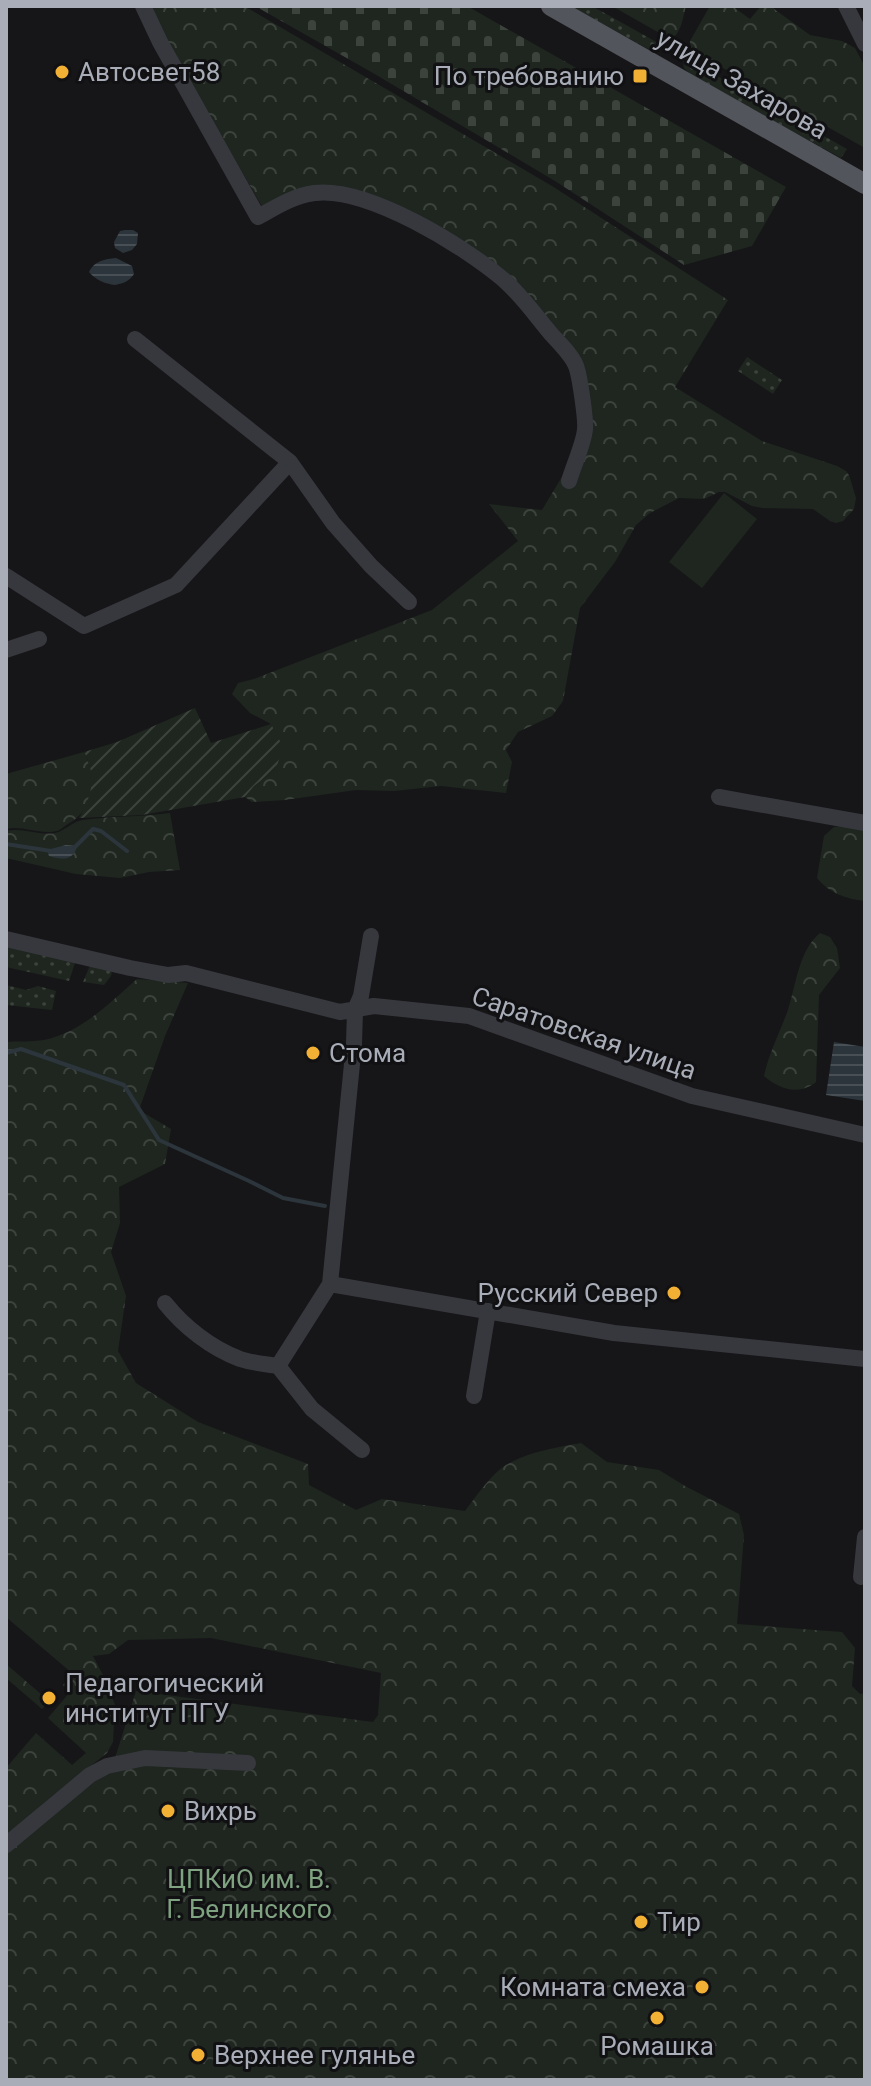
<svg xmlns="http://www.w3.org/2000/svg" width="871" height="2086" font-family="Roboto,sans-serif">
<style>
.grass{fill:url(#grass-dots)}
.forest{fill:url(#forest-crowns)}
.cemetery{fill:url(#cemetery-stones)}
.garden{fill:url(#garden-furrows)}
.pitch{fill:#1e261f}
.water{fill:url(#water-rules)}
.lines{fill:none;stroke-linecap:round;stroke-linejoin:round}
.stream{stroke:#2c353c;stroke-width:4}
.minor{stroke:#37383d;stroke-width:16}
.major{stroke:#53555c;stroke-width:20}
.poi-dot{fill:#f2b134;stroke:#111113;stroke-width:3}
.labels{text-anchor:middle;dominant-baseline:central;stroke-width:6;stroke-linejoin:round;paint-order:stroke}
.poi-label{font-size:26px;fill:#a8adb8;stroke:#111113;text-anchor:start}
.street-label{font-size:26px;fill:#a8adb8;stroke:#111113}
.park-label{font-size:26px;fill:#7fa381;stroke:#111113}
</style>
<defs>
<pattern id="grass-dots" width="8" height="8" patternUnits="userSpaceOnUse" patternTransform="scale(2)"><rect width="8" height="8" fill="#1e261f"/><path d="M2 2h.1M6 6h.1" fill="none" stroke="#3c433d" stroke-width="1.8" stroke-linecap="round"/></pattern>
<pattern id="forest-crowns" width="20" height="18" patternUnits="userSpaceOnUse" patternTransform="scale(2)"><rect width="20" height="18" fill="#1e261f"/><path d="M2 6a3 3 0 1 1 6 0M12 15a3 3 0 1 1 6 0" fill="none" stroke="#3c433d"/></pattern>
<pattern id="cemetery-stones" width="16" height="16" patternUnits="userSpaceOnUse" patternTransform="scale(2)"><rect width="16" height="16" fill="#1e261f"/><path d="M2 7V4a2 2 0 0 1 4 0v3zM10 15v-3a2 2 0 0 1 4 0v3z" fill="#3c433d"/></pattern>
<pattern id="garden-furrows" width="10" height="10" patternUnits="userSpaceOnUse" patternTransform="scale(2)"><rect width="10" height="10" fill="#1e261f"/><path d="M-1 1l2-2M0 10L10 0M9 11l2-2" fill="none" stroke="#3c433d"/></pattern>
<pattern id="water-rules" width="6" height="5" patternUnits="userSpaceOnUse" patternTransform="scale(2)"><rect width="6" height="5" fill="#2c353c"/><path d="M0 2.5h6" fill="none" stroke="#485056"/></pattern>
</defs>
<rect width="100%" height="100%" fill="#161618"/>
<path class="grass" d="M570,6h22l75,42 -10,4 -7,-2z
M682,56l165,93 -6,9 -149,-82 -8,-8z
M747,357l35,23 -9,14 -35,-23z
M6,945l70,15 -7,21 -63,-14z
M91,963l22,4 -2,9 -7,9 -21,-3z
M6,985l20,5 12,-4 18,5 -4,19 -46,-5z"/>
<path class="forest" d="M151,6h93l308,180 176,114 -53,87 87,54 75,25 9,5 3,4 7,23 -2,11 -11,12 -7,2 -6,-2 -17,-12 -50,-1 -11,-2 -27,-14h-6l-15,7 -25,-1 -29,15 -14,12 -21,37 -35,46 -17,93 -11,15 -34,16 -12,18 6,12 -6,31 -65,-7 -47,5 -38,-1 -71,10 -33,2 -7,-5 9,-11 22,-17 -5,-45 -21,-11 -18,-19 6,-11 16,-4 178,-69 86,-69 -29,-37 53,6 50,-83 -13,-72 -56,-66 -157,-95 -103,14 -99,-171z
M612,6h74c-3,11 -5,29 -16,33z
M710,6h22l18,13 11,-13h9l40,29 32,6 13,7 10,19v81l-174,-98 -1,-9z
M84,752c14,26 11,57 -16,72 -4,2 -7,6 -11,7 -17,4 -35,-6 -51,-2v-55z
M170,813l10,57 -31,2 -29,6 -44,-4 -70,-16v-27c16,-4 33,5 49,2 10,-2 18,-12 28,-13 29,-4 58,-3 87,-7z
M846,826l19,1v74c-19,-2 -36,-8 -48,-23l7,-42 10,-9z
M820,933l10,4 7,11 3,20 -21,27 -3,87c-17,14 -37,7 -52,-6 5,-23 16,-44 24,-66 8,-25 11,-60 32,-77z
M137,979l51,4 -23,53 -26,74 32,19 -6,35 -46,23 1,36 -9,29 15,44 -8,55 18,32 62,39 110,42 1,21 47,25 26,-11 83,12c10,-13 20,-28 32,-39 19,-18 60,-25 84,-29l26,19 52,8 26,16 54,28 5,21 -7,89 105,8 13,16 -3,38 8,8 5,-1v387h-859v-228l106,-84 24,-77 237,31 5,-7 3,-42 -170,-35 -83,2 -19,14 -16,2 11,21 11,28 -2,37 -6,11 -56,44 -45,39v-68l30,-35 36,32 14,-12 -38,-35 22,-26 -7,-7 9,-12 -66,-56v-575c12,-1 26,0 38,-2 36,-7 66,-37 93,-61z
M6,1664l43,37 -7,8 -36,-31z"/>
<path class="cemetery" d="M255,6h212l319,181 -34,59 -68,19 -129,-84 -182,-108z"/>
<path class="garden" d="M195,708l16,35 60,-19 12,23 -7,22 -22,17 -9,11 -103,18 -63,3c13,-22 18,-42 5,-66l33,-10z"/>
<path class="pitch" d="M724,493l33,26 -55,69 -33,-26z"/>
<path class="water" d="M125,230h8l5,3 -1,11 -5,6 -9,3 -8,-5 -1,-6 6,-11z
M116,258l16,8 2,8c-11,17 -34,11 -45,-2 5,-11 16,-13 27,-14z
M66,845l11,1c-3,15 -16,14 -28,10l-2,-6z
M834,1042l31,5v54l-39,-6z"/>
<g class="lines">
<path class="stream" d="M6,844l45,7
M75,847l18,-18 8,2 26,20
M6,1053l15,-4 103,36 35,55 90,41 34,17 42,8"/>
<path class="minor" d="M143,6l17,36 98,175c18,-10 35,-21 56,-24 53,-7 150,53 190,87 18,16 32,36 48,55 8,9 22,22 25,34 3,10 9,50 8,60 -1,14 -12,38 -16,52
M846,6l19,38
M135,339l155,123 43,61 38,43 38,36
M6,576l78,50 92,-41 114,-123
M6,650l33,-11
M719,797l146,26
M6,939l124,29 38,7 18,-2 154,39 34,-6 95,10 223,80 173,39
M330,1284l284,49 251,26
M165,1303c19,24 46,45 75,56 12,4 26,5 38,7l34,43 50,41
M278,1366l52,-82 24,-240 1,-34 6,-14 10,-60
M474,1396l14,-85
M861,1577l4,-40
M6,1845l84,-70 17,-9 38,-8 103,5"/>
<path class="major" d="M551,6l314,178"/>
</g>
<g class="poi-dot">
<circle cx="62" cy="72" r="8"/>
<rect x="632" y="68" width="16" height="16" rx="4"/>
<circle cx="313" cy="1053" r="8"/>
<circle cx="674" cy="1293" r="8"/>
<circle cx="49" cy="1698" r="8"/>
<circle cx="168" cy="1811" r="8"/>
<circle cx="641" cy="1922" r="8"/>
<circle cx="702" cy="1987" r="8"/>
<circle cx="657" cy="2018" r="8"/>
<circle cx="198" cy="2055" r="8"/>
</g>
<g class="labels">
<g class="poi-label">
<text x="78" y="72">Автосвет58</text>
<text x="624" y="76" text-anchor="end">По требованию</text>
<text x="329" y="1053">Стома</text>
<text x="658" y="1293" text-anchor="end">Русский Север</text>
<text x="65" y="1683">Педагогический<tspan x="65" dy="30">институт ПГУ</tspan></text>
<text x="184" y="1811">Вихрь</text>
<text x="657" y="1922">Тир</text>
<text x="686" y="1987" text-anchor="end">Комната смеха</text>
<text x="657" y="2046" text-anchor="middle">Ромашка</text>
<text x="214" y="2055">Верхнее гулянье</text>
</g>
<g class="street-label">
<text transform="translate(742 84) rotate(30)">улица Захарова</text>
<text transform="translate(584 1033) rotate(19)">Саратовская улица</text>
</g>
<g class="park-label">
<text x="249" y="1879">ЦПКиО им. В.<tspan x="249" dy="30">Г. Белинского</tspan></text>
</g>
</g>
<rect width="871" height="2086" fill="none" stroke="#a8adb8" stroke-width="16"/>
</svg>
